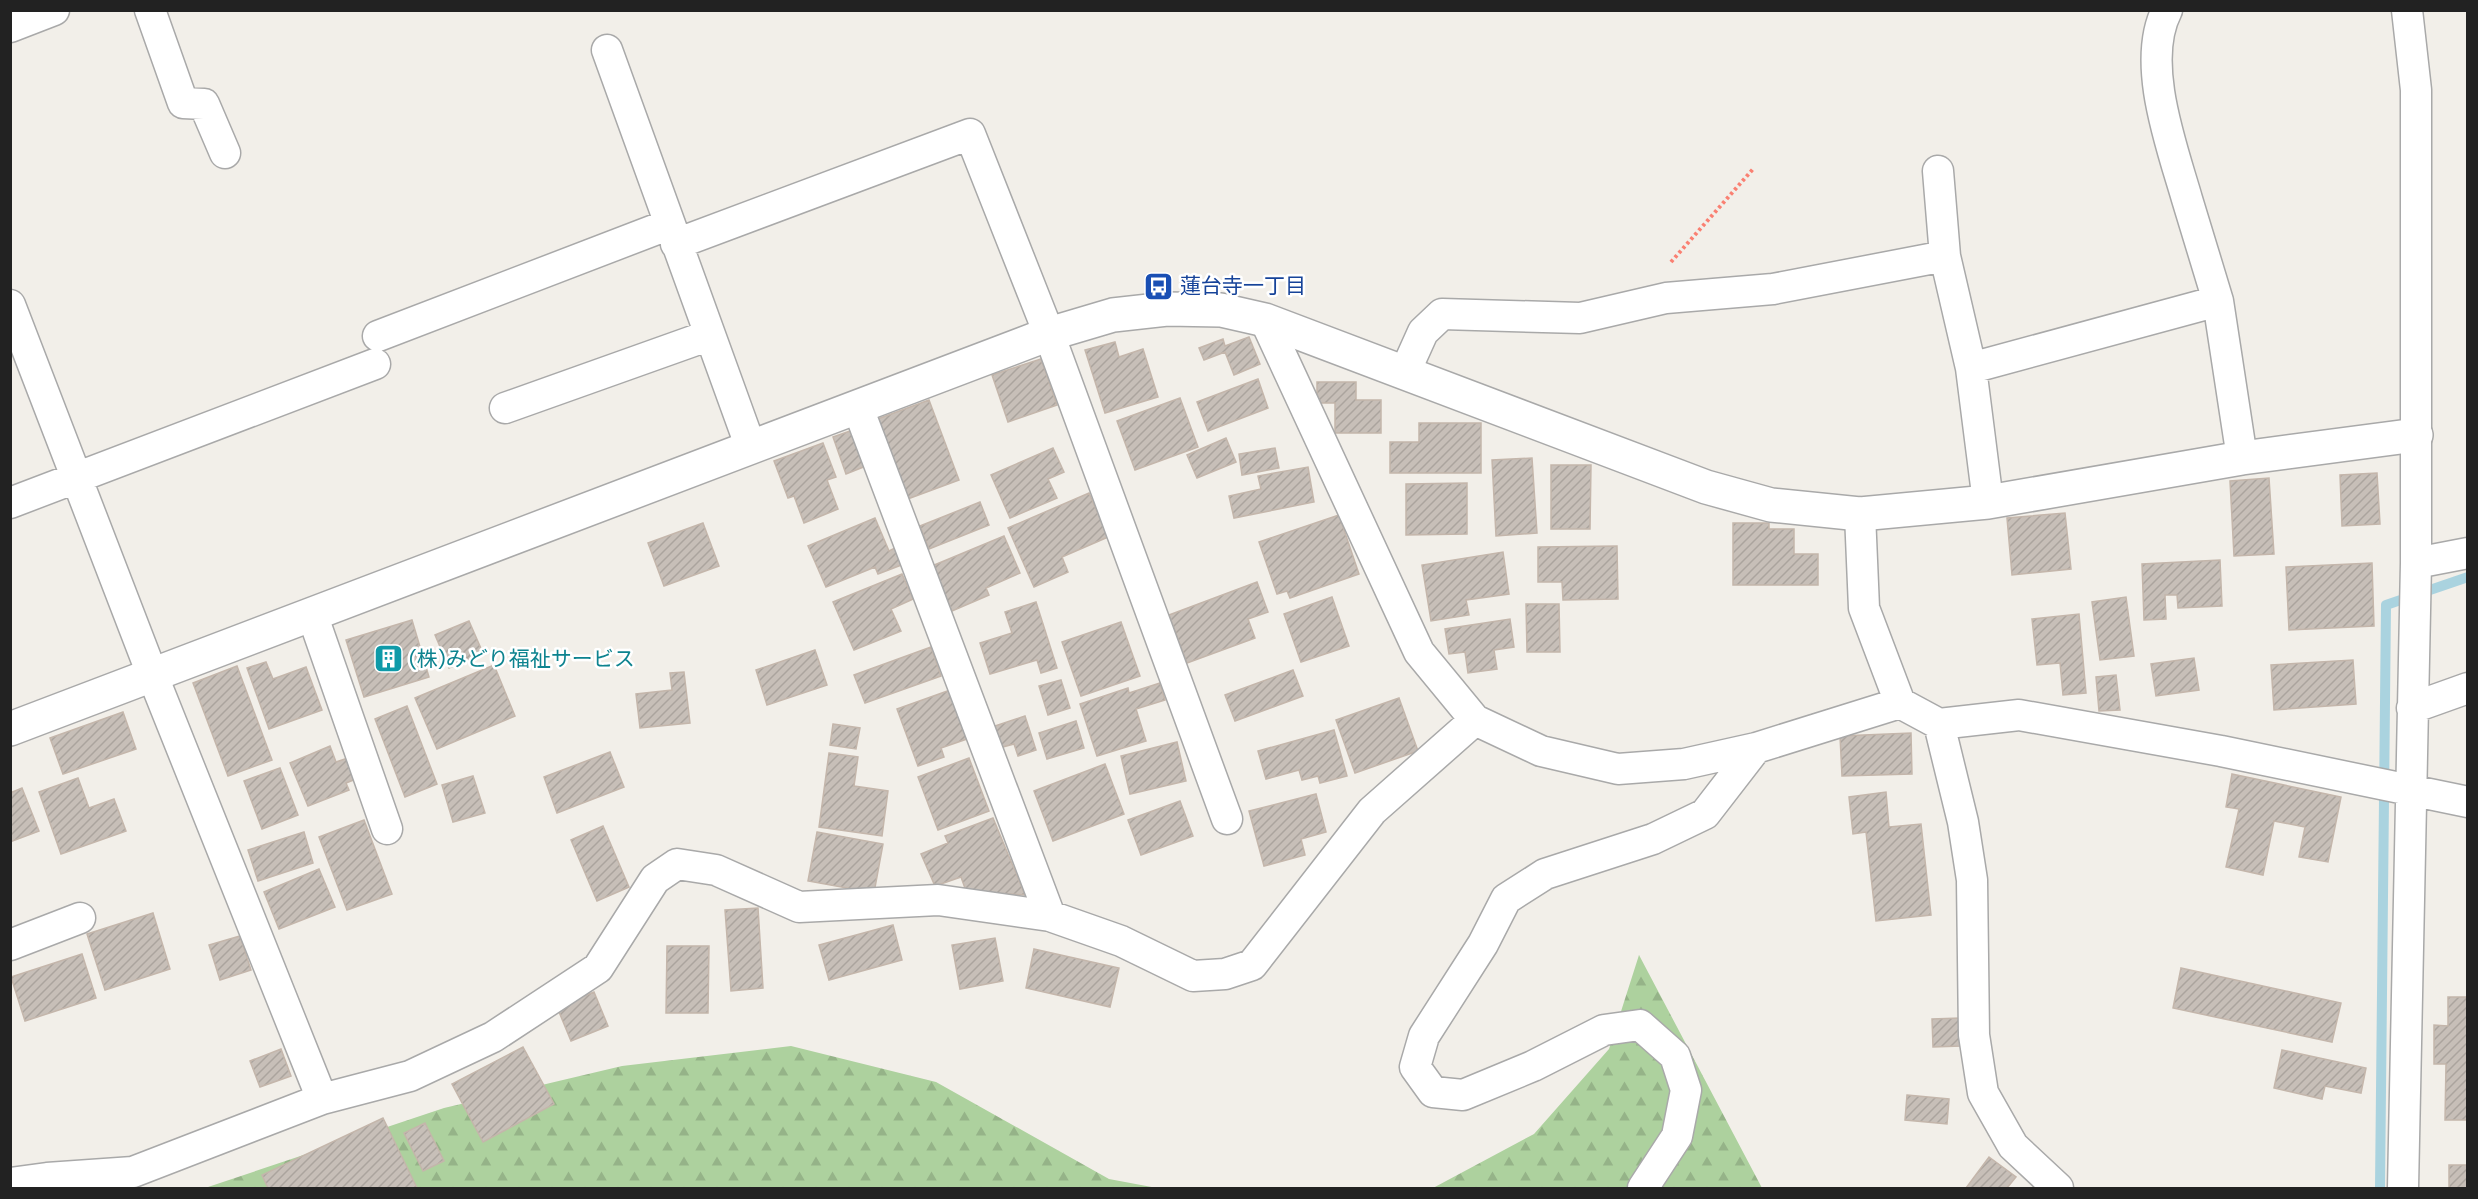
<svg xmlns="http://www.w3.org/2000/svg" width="2478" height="1199" font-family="'DM Sans','Noto Sans JP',sans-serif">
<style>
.forest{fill:url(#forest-firs)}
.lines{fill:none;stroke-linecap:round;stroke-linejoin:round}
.stream{stroke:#aad3df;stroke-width:10}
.building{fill:url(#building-hatch);stroke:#c4b6ab;stroke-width:1.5}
.minor-casing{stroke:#a9a9a9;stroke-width:33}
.tertiary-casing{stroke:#a9a9a9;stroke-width:36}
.path{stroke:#fa8072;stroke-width:4;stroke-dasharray:3 3;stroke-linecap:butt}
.minor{stroke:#fff;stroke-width:30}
.tertiary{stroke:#fff;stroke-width:33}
.labels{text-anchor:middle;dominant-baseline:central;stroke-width:5;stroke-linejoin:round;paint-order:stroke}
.transit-label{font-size:21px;fill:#164399;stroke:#fff;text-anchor:start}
.culture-label{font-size:21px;fill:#0d838f;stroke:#fff;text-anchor:start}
</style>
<defs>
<pattern id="forest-firs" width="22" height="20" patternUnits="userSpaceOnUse" patternTransform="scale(1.5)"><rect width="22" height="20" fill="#add19e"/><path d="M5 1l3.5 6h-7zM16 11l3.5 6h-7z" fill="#95b388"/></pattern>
<pattern id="building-hatch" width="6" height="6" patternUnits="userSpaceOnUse" patternTransform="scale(1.5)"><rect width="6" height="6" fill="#c7bfb8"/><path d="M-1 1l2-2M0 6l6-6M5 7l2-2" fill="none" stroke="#aba49e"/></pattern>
</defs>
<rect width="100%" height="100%" fill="#f2efe9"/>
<path class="forest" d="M1639,955l123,233h-329l101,-54 75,-85z
M791,1046l145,36 173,97 48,9h-952l239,-80 178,-42z"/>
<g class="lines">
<path class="stream" d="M2380,1188l6,-583 82,-28"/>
</g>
<path class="building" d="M1249,337l11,27 -26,11 -9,-23 -21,8 -5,-12 24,-9 2,7z
M1115,342l4,15 24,-8 15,48 -53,16 -20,-63z
M1041,359l16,46 -49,17 -16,-47z
M1258,379l10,29 -60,23 -11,-29z
M1317,382h39v18h25v33h-46v-30h-18z
M1180,398l18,49 -63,23 -18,-49z
M929,400l30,80 -54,20 -30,-80z
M1419,423h62v50h-91v-31h29z
M853,430l13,36 -20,8 -13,-37z
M1226,438l10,24 -39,16 -10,-23z
M823,443l13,34 -9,3 11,29 -34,14 -10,-27 -6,2 -14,-37z
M1053,448l11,24 -16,7 9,19 -47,20 -19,-43z
M1275,448l4,20 -37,7 -3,-21z
M1532,458l5,75 -41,3 -4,-76z
M1551,465h40l-1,64h-39z
M1308,467l6,35 -80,16 -5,-22 32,-7 -3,-13z
M2377,473l3,51 -38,2 -2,-51z
M2269,478l5,76 -40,2 -4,-75z
M1467,483v51l-61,1v-51z
M1089,493l19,44 -46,20 6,15 -34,15 -26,-59z
M980,502l9,23 -60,24 -9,-23z
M2065,513l6,56 -59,6 -5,-57z
M1339,515l20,59 -69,24 -3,-7 -10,3 -18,-52z
M875,518l14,33 8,-4 7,17 -26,10 -3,-7 -49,20 -18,-41z
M703,523l16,43 -55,20 -16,-43z
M1733,523h36v6h25v25h24v31h-85z
M1004,536l16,37 -34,15 3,7 -37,16 -20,-45z
M1617,546l1,53 -55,1 -1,-18h-24v-35z
M1503,552l6,42 -43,6 3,15 -38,6 -9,-56z
M2220,560l2,46 -44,2 -1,-13h-12l1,24 -22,1 -2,-56z
M2372,563l2,63 -85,4 -3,-63z
M902,574l11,25 -22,10 10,22 -47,19 -21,-48z
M1257,582l11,30 -20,7 7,19 -68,25 -18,-48z
M1332,597l17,49 -48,16 -17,-48z
M2126,597l8,59 -34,4 -8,-58z
M1036,602l21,66 -16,5 -4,-13 -47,14 -10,-31 32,-10 -7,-21z
M1526,604h33l1,48h-33z
M2079,614l7,79 -23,2 -3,-32 -23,2 -5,-46z
M1510,619l4,28 -20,3 3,19 -29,4 -3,-21 -16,2 -4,-25z
M412,620l17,57 -65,20 -18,-57z
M469,621l14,32 -34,15 -14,-33z
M1121,622l19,54 -59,20 -19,-54z
M931,647l10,29 -76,27 -11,-28z
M815,650l12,35 -60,20 -11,-35z
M2194,658l5,32 -43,6 -5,-32z
M2353,660l3,44 -82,6 -3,-45z
M266,662l7,17 33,-12 16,43 -53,19 -22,-61z
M494,665l21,51 -78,33 -22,-51z
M237,666l35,94 -44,16 -35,-93z
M1293,670l10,26 -68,25 -10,-26z
M684,672l6,51 -50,5 -4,-34 36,-4 -2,-17z
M2116,675l4,35 -21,1 -3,-34z
M1061,680l9,28 -22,7 -9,-29z
M1160,683l5,17 -29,9 10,32 -49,15 -17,-52 48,-16 1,5z
M953,689l17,49 -29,10 3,9 -26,9 -21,-57z
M1399,698l19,53 -63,22 -19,-53z
M407,706l30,78 -32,13 -30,-78z
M123,712l13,37 -73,25 -13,-36z
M1025,716l11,34 -18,6 -4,-12 -15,4 -7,-21z
M1076,721l8,27 -37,11 -8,-26z
M833,724l27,4 -4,21 -26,-4z
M1334,730l13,46 -27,7 -2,-7 -16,4 -3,-10 -33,9 -8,-28z
M1911,733l1,41 -70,2 -2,-40z
M1177,742l9,39 -56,13 -9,-38z
M330,746l6,16 12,-4 8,21 -10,4 3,7 -41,16 -18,-43z
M610,752l14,35 -67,26 -13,-36z
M829,753l29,4 -4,29 34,5 -6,45 -63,-9z
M969,758l20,53 -51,19 -20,-53z
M1105,764l19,50 -71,27 -19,-50z
M280,768l18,47 -36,14 -18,-48z
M2232,774l109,23 -13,65 -29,-5 6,-30 -31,-6 -11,54 -37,-8 13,-58 -13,-2z
M473,776l12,37 -32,9 -11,-37z
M78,778l11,30 25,-9 12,32 -65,23 -22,-62z
M22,788l17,43 -29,11v-49z
M1886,792l3,35 32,-3 10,91 -55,6 -10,-89 -13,2 -4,-37z
M1316,794l10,38 -25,7 4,16 -41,11 -15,-55z
M1180,801l13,35 -52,19 -13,-35z
M993,818l32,77 -59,-4 -5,-14 -26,9 -14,-32 27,-11 -3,-7z
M364,820l28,74 -45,16 -28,-73z
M603,826l26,61 -32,14 -26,-61z
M304,832l9,31 -55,18 -10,-31z
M817,832l66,12 -9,49 -66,-12z
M319,869l16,38 -56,22 -15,-37z
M758,908l5,80 -32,3 -6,-81z
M153,913l17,56 -65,21 -18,-56z
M893,925l9,35 -73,20 -10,-35z
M240,936l11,34 -31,10 -11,-35z
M995,938l8,43 -43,8 -8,-44z
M667,946h42l-1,67h-42z
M1034,949l85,19 -9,39 -84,-19z
M82,954l14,44 -71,23 -14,-44z
M2181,968l160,35 -9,39 -159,-34z
M594,992l14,34 -37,15 -14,-34z
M2448,997h20v123h-23l1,-56h-12v-39l14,1z
M1960,1018l1,28 -28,1 -1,-28z
M523,1047l31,57 -71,38 -31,-58z
M281,1049l10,27 -31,11 -10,-26z
M2282,1050l84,18 -5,25 -36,-7 -3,13 -48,-11z
M1907,1095l42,4 -2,25 -42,-4z
M383,1118l34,70h-149l-6,-13z
M425,1123l19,38 -21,10 -19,-38z
M1989,1157l27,20 -9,11h-41z
M2449,1165h19v23h-19z"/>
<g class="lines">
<defs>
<path id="minor" d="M150,10l33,93 21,1 21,49
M10,27l44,-17
M607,50l144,398
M1938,171l7,85 26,112
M676,244l294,-110 79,200 178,485
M2218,301l24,157
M10,305l142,369 170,425
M1265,320l154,332 56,68 66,31 77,18 66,-5 72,-16 144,-45
M378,336l292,-112
M1405,372l18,-40 19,-18 138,4 86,-20 107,-9 172,-33
M505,408l205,-73
M858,408l192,508
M1988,502l-17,-134 247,-67c-10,-34 -21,-68 -31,-102 -15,-52 -47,-137 -20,-189
M10,503l365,-139
M1860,514l4,94 36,95 39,21 24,98 9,58 2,155 9,58 30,53 45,42
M2416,563l52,-10
M312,614l75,215
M2412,708l56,-20
M1939,724l80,-9 202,36 247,51
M10,945l70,-27
M10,1183l37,-5 86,-6 189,-73 88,-23 83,-39 105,-69 57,-89 22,-15 39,6 83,37 139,-7 112,16 71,25 72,35 32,-2 27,-9 120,-154 103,-91
M1643,1188l34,-52 9,-46 -11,-34 -35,-31 -36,5 -71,36 -70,29 -30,-3 -18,-25 9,-31 59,-92 23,-45 39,-25 108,-35 52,-25 51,-66
M2403,1188l13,-625v-473l-9,-80"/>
<path id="tertiary" d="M10,729l1039,-395 64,-19 54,-6 54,1 44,10 441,167 65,18 89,9 128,-12 254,-44 174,-23"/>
</defs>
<use href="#minor" class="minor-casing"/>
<use href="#tertiary" class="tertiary-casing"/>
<path class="path" d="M1671,262l83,-94"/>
<use href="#minor" class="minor"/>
<use href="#tertiary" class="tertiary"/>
</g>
<defs>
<symbol id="bus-square" viewBox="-11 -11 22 22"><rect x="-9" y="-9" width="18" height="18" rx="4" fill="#1a4fb4" stroke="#fff"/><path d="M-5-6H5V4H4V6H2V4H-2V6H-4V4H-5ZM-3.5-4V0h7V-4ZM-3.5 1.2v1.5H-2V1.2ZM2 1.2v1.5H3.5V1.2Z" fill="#fff"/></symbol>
<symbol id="building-square" viewBox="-11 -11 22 22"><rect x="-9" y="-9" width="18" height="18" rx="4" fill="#0f9aa8" stroke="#fff"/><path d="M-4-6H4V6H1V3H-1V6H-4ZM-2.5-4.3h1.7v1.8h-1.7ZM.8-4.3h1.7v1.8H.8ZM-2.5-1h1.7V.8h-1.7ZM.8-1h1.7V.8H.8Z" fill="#fff"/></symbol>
</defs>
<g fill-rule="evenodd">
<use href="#bus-square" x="1142" y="270" width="33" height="33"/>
<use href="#building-square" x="372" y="642" width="33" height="33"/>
</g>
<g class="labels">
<g class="transit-label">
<text x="1180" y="286">蓮台寺一丁目</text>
</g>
<g class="culture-label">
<text x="409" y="659">(株)みどり福祉サービス</text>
</g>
</g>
<rect width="2478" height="1199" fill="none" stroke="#222222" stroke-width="24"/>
</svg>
